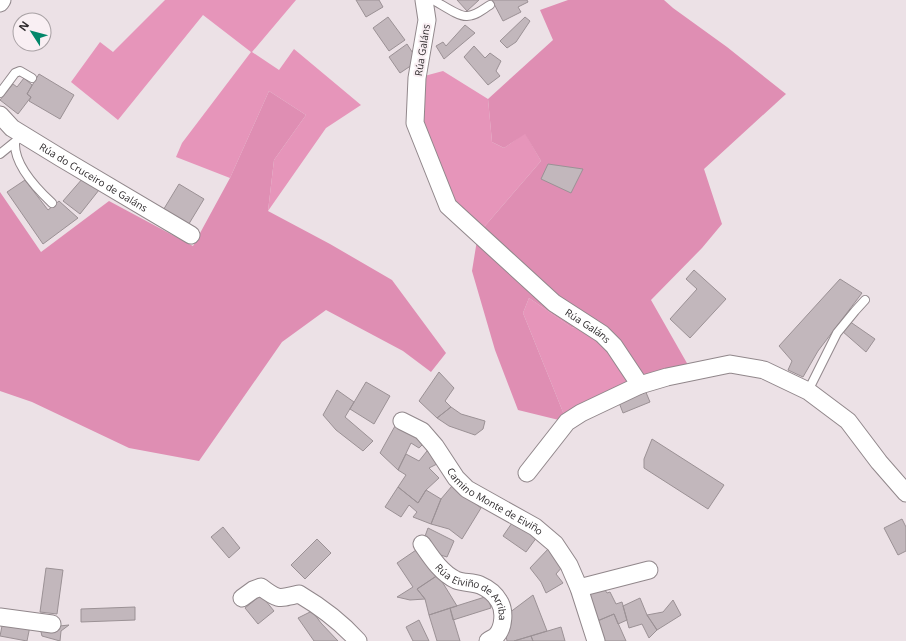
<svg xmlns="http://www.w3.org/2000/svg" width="906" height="641" font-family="'Open Sans',sans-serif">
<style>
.green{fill:#e695ba}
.forest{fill:#df8eb3}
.building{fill:#c2b7bc;stroke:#9b9195}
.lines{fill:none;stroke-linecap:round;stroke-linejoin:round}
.service-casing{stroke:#91878b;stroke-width:10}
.minor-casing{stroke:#91878b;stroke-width:19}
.service{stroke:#fff;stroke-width:8}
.minor{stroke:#fff;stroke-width:17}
.labels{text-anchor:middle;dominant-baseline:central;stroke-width:4;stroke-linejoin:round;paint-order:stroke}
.street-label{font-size:10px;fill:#2f2b2d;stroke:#f9eff3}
</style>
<rect width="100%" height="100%" fill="#ece1e6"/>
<path class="green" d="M165,0h131l-44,52 27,18 15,-21 67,56 -35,23 -58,83 6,-51 32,-45 -37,-24 -39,87 -54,-21 6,-14 69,-91 -48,-37 -85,105 -47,-38 29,-40 13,10z
M443,71l45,28 4,43 12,6 21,-15 16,28 -63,73 -30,-28 -31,-79v-49z
M529,298l42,29 31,7 38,51 -73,37 -44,-109z"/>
<path class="forest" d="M568,0h96l9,8 54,39 59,47 -82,75 18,55 -20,24 -51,52 41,72 -52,13 -38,-51 -31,-7 -42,-29 -6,15 44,109 -49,-12 -23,-60 -23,-79 6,-37 63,-73 -16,-27 -21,14 -12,-6 -4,-43 65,-59 -13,-30z
M269,91l37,24 -32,45 -6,51 62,33 62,36 54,73 -15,19 -28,-21 -77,-41 -44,32 -83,119 -70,-13 -97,-46 -32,-11v-199l41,60 68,-51 84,45 37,-68z"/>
<path class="building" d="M356,0h23l4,7 -17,10z
M457,0h22l-12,11z
M492,0h35l1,2 -10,5 3,5 -18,9z
M388,17l17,23 -16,11 -16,-23z
M525,17l5,4 -14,21 -9,6 -7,-7z
M465,25l10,8 -31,26 -8,-13 7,-4 3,4z
M407,44l9,14 -1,5 -15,10 -11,-16z
M474,46l11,12 5,-5 11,8 -5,10 4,5 -12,9 -24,-28z
M39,74l35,21 -14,24 -31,-18 2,-4 -4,-3z
M24,78l8,7 -5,9 4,3 -13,17 -18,-14 13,-16 4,3z
M548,164l35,5 -12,24 -30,-14z
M83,178l16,12 -19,24 -17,-13z
M25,180l23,30 11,-9 19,17 -35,26 -36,-52z
M179,184l25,15 -17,28 -25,-15z
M694,270l32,29 -36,39 -20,-19 27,-30 -11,-10z
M840,279l22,14 -44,58 -15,26 -15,-7 4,-9 -13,-15z
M849,321l26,18 -9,13 -24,-21z
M439,372l15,16 -9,13 6,6 -14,11 -18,-17z
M366,382l24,14 -16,28 -24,-15z
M337,390l17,12 -9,15 28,24 -10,10 -27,-21 -13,-15z
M645,390l5,12 -27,11 -5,-13z
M451,407l10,7 24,7 -2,8 -8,6 -26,-9 -12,-8z
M395,426l16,7 12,11 -4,4 -8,-5 -13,27 -18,-17z
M652,439l72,46 -16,24 -64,-41v-9z
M427,451l12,12 -10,5 10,10 -13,12 -8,13 -20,-16 8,-12 -8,-5 8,-16 13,7z
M452,486l29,22 -19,31 -13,-10 -18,-5 10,-25z
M398,487l20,16 8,-13 15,9 -10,25 -18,-7 4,-5 -8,-7 -8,12 -16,-10z
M902,519l4,8v24l-8,4 -14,-27z
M514,520l23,17 -11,15 -23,-16z
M223,527l17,21 -11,10 -18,-21z
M428,528l26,13 -7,16 -10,-3 -13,-15z
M317,539l14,14 -26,26 -14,-14z
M550,547l13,19 -7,8 7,9 -17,10 -5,-11 -11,-14z
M419,548l19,27 -21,14 8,10 -15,1 -13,-3 16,-10 -16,-24z
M46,568l17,2 -6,44 -17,-2z
M438,575l19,31 -28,9 -4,-16 -8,-10z
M603,587l4,6 3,-1 6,12 6,-2 5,18 -9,4 -4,-10 -19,8 -9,-32z
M261,595l13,16 -16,13 -13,-16z
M533,595l14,36 -33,10h-7l-2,-10 4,-18z
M488,596l3,12 -38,12 -3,-12z
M640,598l7,17 10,15 -8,8 -7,-14 -13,4 -6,-22z
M673,600l8,15 -24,15 -10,-15 16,-3z
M135,607v13l-54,2v-13z
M450,608l10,33h-23l-8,-26z
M312,611l9,12 17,18h-24l-16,-23z
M614,614l12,27h-24l-7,-19z
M419,620l10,21h-16l-7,-14z
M3,621l27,5 -3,15 -27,-5z
M69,625l-8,6 -1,10 -18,-5 -2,-8z
M561,627l4,14h-32l-2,-5z
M531,636l2,5h-19z"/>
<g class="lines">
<defs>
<path id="service" d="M433,0c8,4 26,17 34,16 9,0 16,-7 23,-11
M0,93l15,-20 5,-2 12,7
M15,143c-1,22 22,46 37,60
M0,154l16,-13
M808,391l29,-58 18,-22 10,-11"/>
<g id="minor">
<path id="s1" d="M424,0l3,20 -10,58 -2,45 33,83 106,97 48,31 12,12 26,39 27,-8 63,-13 34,6 44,21 40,30 31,41 27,31"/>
<path d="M0,3l2,-3"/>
<path id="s2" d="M0,115l12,13 49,30 130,77"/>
<path id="s3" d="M402,421l20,10 13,15 21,32 11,11 68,38 20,17 14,21 10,23 17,53"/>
<path d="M527,473l40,-51 14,-9 59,-28"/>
<path id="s4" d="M422,544c9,13 19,29 34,36 7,3 16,2 24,5 7,3 15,9 19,16 6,9 5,27 -3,35 -2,2 -6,3 -8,5"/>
<path d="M579,588l70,-18"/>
<path d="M242,598l11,-8 8,-3c17,13 17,12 38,7 22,13 42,28 59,47"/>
<path d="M0,617l52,7"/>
</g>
</defs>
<use href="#service" class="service-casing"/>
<use href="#minor" class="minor-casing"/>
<use href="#service" class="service"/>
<use href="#minor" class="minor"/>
</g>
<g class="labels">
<g class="street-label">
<text transform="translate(422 50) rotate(-81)">Rúa Galáns</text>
<text stroke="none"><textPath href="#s2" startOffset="113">Rúa do Cruceiro de Galáns</textPath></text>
<text stroke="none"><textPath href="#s1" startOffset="398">Rúa Galáns</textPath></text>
<text stroke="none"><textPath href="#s3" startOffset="126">Camino Monte de Eiviño</textPath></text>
<text stroke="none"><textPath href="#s4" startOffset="73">Rúa Eiviño de Arriba</textPath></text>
</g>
</g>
<g transform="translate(32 32) rotate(306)"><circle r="19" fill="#f9eff3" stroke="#a8a1a4"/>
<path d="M0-3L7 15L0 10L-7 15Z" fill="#02876a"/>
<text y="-6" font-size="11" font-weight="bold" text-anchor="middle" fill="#2f2b2d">N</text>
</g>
</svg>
